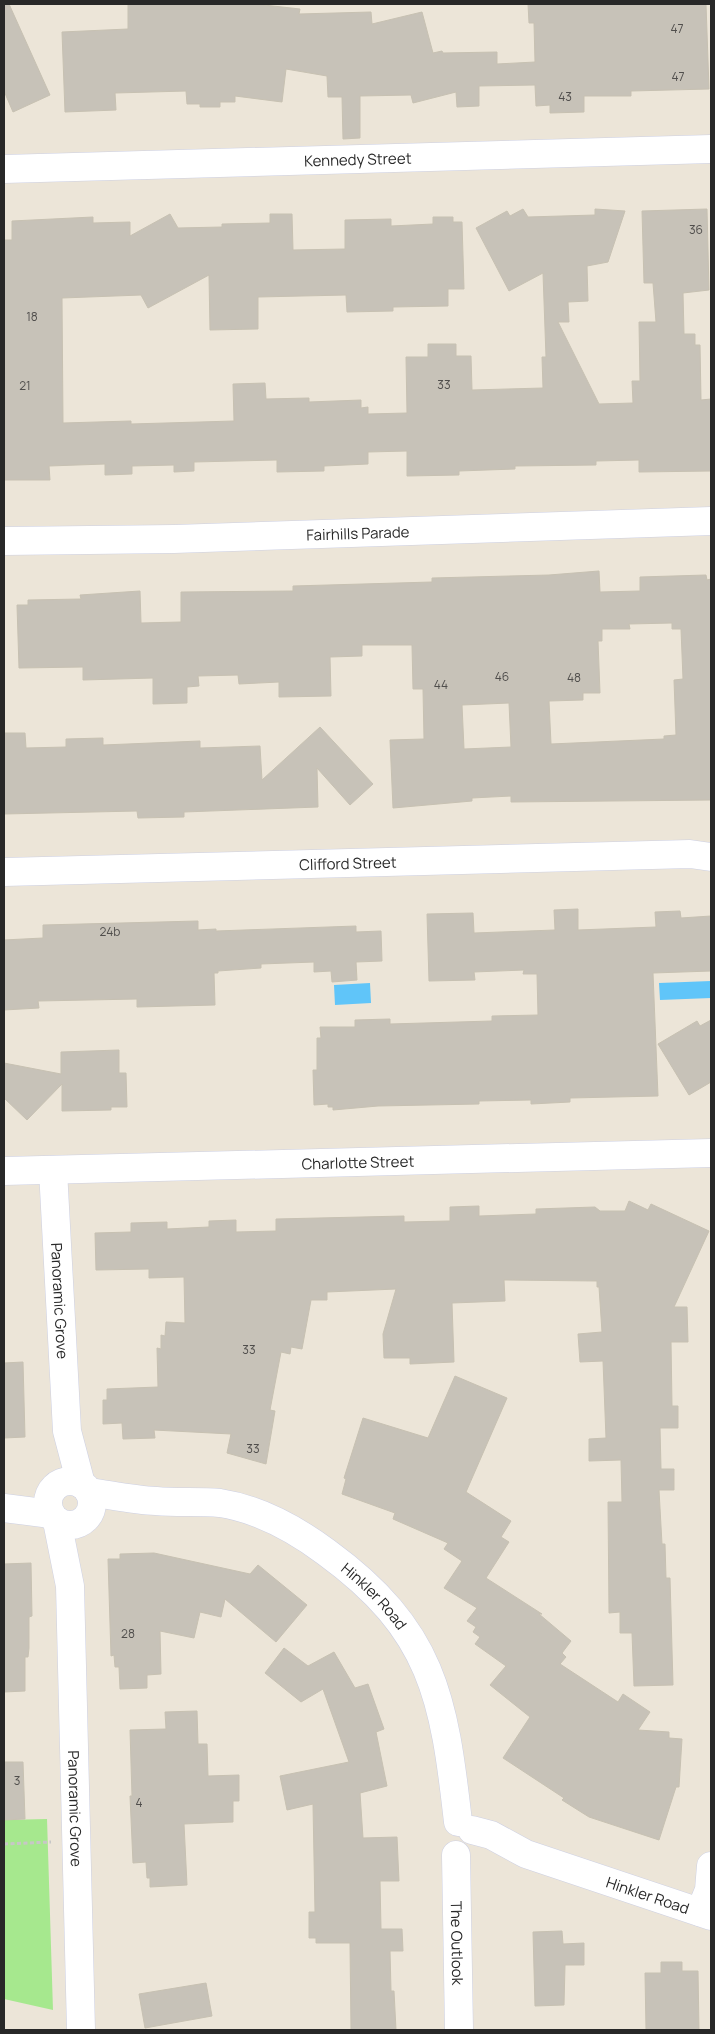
<svg xmlns="http://www.w3.org/2000/svg" width="715" height="2034" font-family="Manrope,sans-serif">
<style>
.green{fill:#a6e88e}
.water{fill:#60c5f9}
.building{fill:#c7c2b8;stroke:#c7c1b2;fill-rule:evenodd}
.lines{fill:none;stroke-linecap:round;stroke-linejoin:round}
.minor-casing{stroke:#cdd0e3;stroke-width:29}
.path{stroke:#c7c7c7;stroke-width:3;stroke-dasharray:4 2.5;stroke-linecap:butt}
.minor{stroke:#fff;stroke-width:28}
.labels{text-anchor:middle;dominant-baseline:central;stroke-width:4.5;stroke-linejoin:round;paint-order:stroke}
.number-label{font-size:12px;fill:#504e4c}
.street-label{font-size:15px;fill:#282828;stroke:#fff}
</style>
<rect width="100%" height="100%" fill="#ece5d8"/>
<path class="green" d="M47,1819l6,191 -49,-11v-179z"/>
<path class="water" d="M711,981v17l-51,2 -1,-17z
M370,983l1,20 -36,2 -1,-20z"/>
<path class="building" d="M4,4h5l41,91 -37,17 -9,-21z
M128,4h127l45,5 -1,5 72,-2 1,12 50,-12 11,41 9,-2 1,2 54,-1v12l38,-2 -1,-39h-5l-1,-19h178l3,85 -78,2v5h-47v16l-34,1v-8l-14,1 -1,-21 -56,1v20l-22,1 -1,-15 -43,11 -2,-8 -51,1v42l-17,1 -1,-42h-14l-1,-21 -41,-7 -4,33 -47,-6v6h-15v5h-20v-3h-13l-1,-13 -71,2 1,17 -51,2 -3,-80 66,-3z
M523,209l5,8 67,-2v-6l30,2 -17,51 -21,4 1,35 -20,1 1,20h-11l41,82 34,-1 -1,-22h8l-1,-59h17l-3,-39h-9l-2,-72 65,-2 2,81 -26,3 1,41h11v11h5l1,55 10,-1v72l-72,1v-12l-43,1v4l-81,1v3l-56,2v4l-52,1v-25l-39,1v12l-44,2v5l-47,1v-12l-83,2v9l-20,1v-7l-42,1v8l-27,1v-11l-56,2 1,14h-45l-1,-240h8v-19l81,-4v6l37,-1v14l40,-22 8,14 44,-1v-3l48,-1v-9h22l1,36 52,-1v-29l46,-1v7l42,-2v-7h20v5h9l2,67h-16v17l-55,1v4l-46,1 -1,-17 -88,2v32l-48,1 -1,-55 -61,33 -7,-13 -79,3 1,125 68,-2v3l103,-3 -1,-37 32,-1 1,16 43,-1v4l52,-2v8l7,-1v7l39,-1 -1,-56h22v-13h28v12h15l1,34 71,-2 -1,-31h4l-3,-84 -34,18 -33,-63 31,-17 3,5z
M599,571l1,21 40,-1v-14l66,-2 1,5 4,-1v221l-200,2v-6l-39,2v3l-79,7 -3,-68 34,-1 -1,-50h-10l-1,-44h-50v11l-32,1 1,39 -52,1v-15l-40,2 -1,-9 -40,1 1,10 -12,1v16l-34,1v-26l-70,2v-13l-64,1 -2,-63h11v-5l53,-1 -1,-4 60,-4 1,32 40,-1v-30l112,-1v-5l139,-4v-4l117,-3zM672,623v6h9l2,50 -9,1 2,55 -12,1v3l-113,5 -2,-43 34,-1v-7h17l-2,-52h4v-12h28l-1,-5zM509,703l2,44 -47,2 -2,-44z
M320,727l53,57 -23,21 -33,-37 1,39 -134,5v5l-46,1 -1,-7 -133,3v-81h21l1,15 40,-1v-8l37,-1v7l97,-4v7l60,-2 2,34z
M578,909v21l78,-3 -1,-15 25,-1 1,7 30,-2v55l-58,2 5,123 -88,2v4l-39,2v-4l-52,1v3l-101,2 -45,4v-3h-5v-3l-14,1 -1,-35h4v-32h4l-1,-11h35v-7l35,-1v5l102,-3v-5l46,-1 -1,-41h-14l1,-4 -50,2 1,8 -46,1 -2,-67 46,-1 1,20 81,-3 -1,-20z
M198,921v9l18,-1v2l140,-5v6l25,-1 1,30 -26,1 1,18 -25,2 -1,-11 -17,1v-10l-53,2v4l-43,3v2h-4l1,32 -78,2v-8l-99,2 1,7 -35,2v-70l39,-2v-13z
M711,1020v62l-22,13 -31,-51 39,-23 3,5z
M119,1050v23h7l1,34h-16v3l-49,1v-27l-35,36 -23,-22v-35l57,11v-22z
M629,1201l19,9 3,-6 58,27 -35,76h13l1,35h-17l1,64h6v22h-18l1,41h13v21h-15l3,54h3l1,34h4l3,107 -39,1 -2,-53h-12v-21l-11,1 -1,-111h14l-1,-42 -32,1v-22l17,-1 -3,-77 -23,1 -2,-28 24,-2 -3,-45h-2v-6l-93,-1 1,21 -53,2 2,59 -44,2v-6h-26l-1,-24 13,-45 -69,3v8h-16l-9,49 -11,-2 -1,7 -9,-2 -11,58 5,1 -9,53 -39,-11 4,-19 -77,-4 1,8 -32,1 -1,-16 -19,1v-24h4v-11l51,-2 -1,-39 4,1v-14l4,1 1,-14 19,1 -1,-46 -35,1v-9l-53,1 -1,-37 36,-1v-9l36,-1v7l42,-2v-6l27,-1v12l40,-1v-12l128,-3v6l46,-1v-14l29,-1v10l57,-2v-5l59,-2 5,4h25z
M23,1362l2,75 -21,1v-75z
M455,1376l52,22 -41,94 45,29 -10,16 8,5 -23,36 56,36h-3l32,27 -9,12 4,4 -6,7 58,38 5,-8 27,18 -12,18 31,2v6l13,1 -3,48h-3l-17,53 -70,-23 -27,-17 2,-2 -61,-40 27,-41 -40,-32 16,-19 -31,-22 5,-7 -7,-5 3,-5 -9,-6 10,-13 -33,-20 18,-27 -18,-12 4,-6 -55,-24 2,-6 -53,-19 4,-15 -2,-1 19,-60 65,20z
M154,1553l96,21 8,-9 49,40 -31,37 -51,-43 -4,18 -21,-5 -6,26 -34,-7 1,43 -14,1v13l-27,1 -1,-22h-4l-1,-12 -3,1 -3,-97h12v-5z
M31,1563l1,53 -3,1v31l-1,9h-3v34l-21,1v-128z
M284,1648l24,18 26,-14 21,36 13,-4 16,45 -8,3 11,54 -27,7 3,45 34,-1 2,44h-19l1,48h21l1,22h-13l1,40h3l2,39h-45l-1,-87h-34v-5h-7v-26h6l-2,-108 -26,6 -7,-34 69,-14 -26,-73 -22,13 -36,-29z
M197,1711l1,33h9l1,32 31,-1v26h-6v21l-49,2 3,61 -37,2v-9h-3l-1,-16 -13,1 -3,-67h2l-2,-66 36,-1 -1,-17z
M4,1762h19l2,57 -21,1z
M562,1931l1,13 21,-1v22h-19l-1,40 -29,1 -2,-74z
M661,1962h21v9h16l1,59h-53l-1,-57h16z
M206,1983l6,33 -67,12 -6,-34z"/>
<g class="lines">
<defs>
<g id="minor">
<path id="s1" d="M4,169l707,-20"/>
<path id="s2" d="M4,541l170,-2 537,-18"/>
<path id="s3" d="M4,872l686,-18 21,3"/>
<path id="s4" d="M53,1170l14,261 14,53"/>
<path id="s5" d="M4,1171l707,-18"/>
<circle cx="70" cy="1503" r="22"/>
<path id="s6" d="M89,1492c22,3 45,8 67,9 21,2 43,0 64,2 39,6 75,26 106,49 107,78 118,145 132,270"/>
<path d="M4,1508l47,6"/>
<path id="s7" d="M57,1521l13,65 11,444"/>
<path id="s8" d="M472,1830l19,5 35,19 185,62"/>
<path id="s9" d="M456,1855l3,175"/>
<path d="M700,1912l9,-22 2,-24"/>
</g>
</defs>
<use href="#minor" class="minor-casing"/>
<path class="path" d="M4,1844l47,-2"/>
<use href="#minor" class="minor"/>
</g>
<g class="labels">
<g class="number-label">
<text x="677" y="28">47</text>
<text x="678" y="76">47</text>
<text x="565" y="96">43</text>
<text x="696" y="229">36</text>
<text x="32" y="316">18</text>
<text x="444" y="384">33</text>
<text x="25" y="385">21</text>
<text x="502" y="676">46</text>
<text x="574" y="677">48</text>
<text x="441" y="684">44</text>
<text x="110" y="931">24b</text>
<text x="249" y="1349">33</text>
<text x="253" y="1448">33</text>
<text x="128" y="1633">28</text>
<text x="17" y="1780">3</text>
<text x="139" y="1802">4</text>
</g>
<g class="street-label">
<text stroke="none"><textPath href="#s1" startOffset="354">Kennedy Street</textPath></text>
<text stroke="none"><textPath href="#s2" startOffset="354">Fairhills Parade</textPath></text>
<text stroke="none"><textPath href="#s3" startOffset="344">Clifford Street</textPath></text>
<text stroke="none"><textPath href="#s5" startOffset="354">Charlotte Street</textPath></text>
<text stroke="none"><textPath href="#s4" startOffset="131">Panoramic Grove</textPath></text>
<text stroke="none"><textPath href="#s6" startOffset="315">Hinkler Road</textPath></text>
<text stroke="none"><textPath href="#s7" startOffset="289">Panoramic Grove</textPath></text>
<text stroke="none"><textPath href="#s8" startOffset="188">Hinkler Road</textPath></text>
<text stroke="none"><textPath href="#s9" startOffset="88">The Outlook</textPath></text>
</g>
</g>
<rect width="715" height="2034" fill="none" stroke="#282828" stroke-width="10"/>
</svg>
